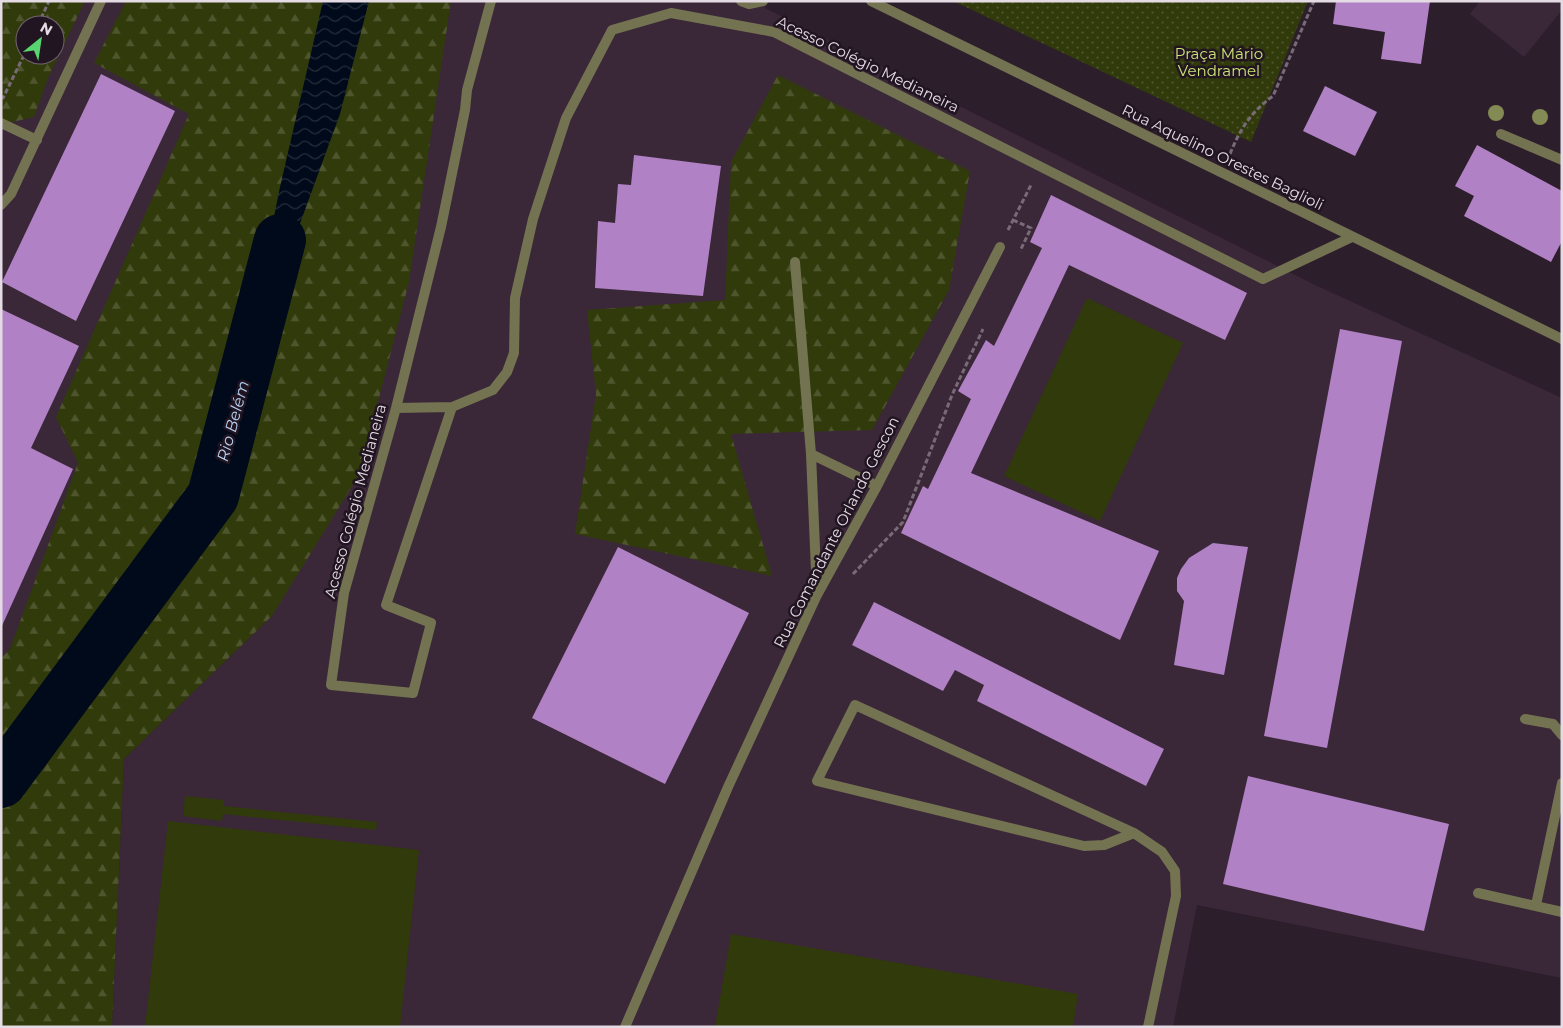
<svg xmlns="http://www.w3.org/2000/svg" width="1563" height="1028" font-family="Montserrat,sans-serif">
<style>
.built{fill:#3a2738;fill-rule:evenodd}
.green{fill:#313a0b}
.forest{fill:url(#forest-firs);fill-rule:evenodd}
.park{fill:url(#park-dots)}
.water{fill:url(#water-waves)}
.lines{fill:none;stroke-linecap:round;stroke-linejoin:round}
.river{stroke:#000a1a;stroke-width:52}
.building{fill:#b081c4}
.path{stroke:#786b77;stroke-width:3;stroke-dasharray:5 2.5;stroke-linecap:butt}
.service{stroke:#737251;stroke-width:10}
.minor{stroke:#737251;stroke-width:10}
.tree{fill:#848a54}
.labels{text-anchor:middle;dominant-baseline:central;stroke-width:5;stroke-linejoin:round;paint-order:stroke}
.park-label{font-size:15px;fill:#cce375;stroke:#221522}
.street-label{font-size:15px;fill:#e5dbe4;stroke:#221522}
.water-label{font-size:16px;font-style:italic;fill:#b5d3f4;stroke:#221522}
</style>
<defs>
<pattern id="forest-firs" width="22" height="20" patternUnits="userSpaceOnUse" patternTransform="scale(1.25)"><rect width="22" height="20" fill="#313a0b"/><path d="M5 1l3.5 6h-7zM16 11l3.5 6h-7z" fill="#4f562e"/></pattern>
<pattern id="park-dots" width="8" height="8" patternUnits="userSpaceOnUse" patternTransform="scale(1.25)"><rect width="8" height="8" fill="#313a0b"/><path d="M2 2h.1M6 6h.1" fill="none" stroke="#4f562e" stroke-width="1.8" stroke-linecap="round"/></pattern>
<pattern id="water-waves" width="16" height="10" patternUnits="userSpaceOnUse" patternTransform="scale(1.25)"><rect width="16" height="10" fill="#000a1a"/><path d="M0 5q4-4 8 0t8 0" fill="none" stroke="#252d3b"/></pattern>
</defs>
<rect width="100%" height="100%" fill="#2c1e2b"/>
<path class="built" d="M1,1h278l-269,648 -9,9zM25,25h30v30h-30z
M417,1h352l-4,7 550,277 247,113v580l-365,-73 -24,122h-1061l12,-268 148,-143z
M1480,1h82v9l-38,47 -54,-43z"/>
<path class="green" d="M1087,298l96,45 -83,178 -96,-45z
M185,796l39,4v6l153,16 -1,8 -153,-16 -1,7 -39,-5z
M168,821l251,29 -19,177h-255z
M731,934l347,60 -5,33h-358z"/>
<path class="forest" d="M1,1h84l-37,77 -14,39 -26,6 -7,-5zM25,25h30v30h-30z
M126,1h325l-42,281 -50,193 -87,141 -148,143 -12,268h-111v-369l9,-9 68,-186 -22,-46 133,-303 -95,-51z
M778,75l192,96 -21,119 -77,140 -141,4 41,142 -197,-42 21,-140 -9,-84 138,-10 6,-138z"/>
<path class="park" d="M953,1h355l-57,141z"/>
<path class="water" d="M323,1h46l-29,113 -49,134 -40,84 29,-145z"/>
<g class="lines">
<path class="river" d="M1,782l212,-286 67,-256"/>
</g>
<path class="building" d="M1336,1h94l-9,63 -40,-5 4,-27 -52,-8z
M101,74l74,37 -99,210 -74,-39z
M1325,86l52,26 -22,44 -52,-25z
M1477,145l85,46v50l-11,21 -87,-46 10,-20 -19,-10z
M634,155l87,11 -18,130 -108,-8 3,-67 17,2 3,-39 13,1z
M1051,195l196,98 -22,47 -156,-75 -98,208 188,78 -39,89 -219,-107 22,-47 5,3 43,-90 -13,-8 28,-51 8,6 48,-98 -12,-6z
M1,309l78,37 -48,102 42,21 -72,159z
M1340,329l62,12 -75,407 -63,-12z
M1213,543l35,4 -24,128 -50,-10 10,-64 -7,-10v-13l4,-9 8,-11z
M618,547l131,66 -84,171 -133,-66z
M874,602l290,147 -18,37 -169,-85 7,-16 -29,-15 -12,21 -91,-46z
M1248,776l201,48 -25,107 -201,-47z"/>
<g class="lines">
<path class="path" d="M38,25l11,-24
M1,97l2,1 22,-45
M1230,154c10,-25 21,-42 43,-58l41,-95
M1013,220l18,8 -11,23
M1008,230l23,-45
M853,574l50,-52 49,-127 31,-66"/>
<path class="service" d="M491,1l-24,89 -2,20 -24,117 -45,181 -52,185 -13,92 82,8 18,-70 -45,-18 66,-198 41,-17 14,-18 7,-19 1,-55 18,-79 33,-101 46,-88 59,-17 103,19 489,247 89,-42
M741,1l8,3 14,-3
M1,123l36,17
M1501,134l61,26
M1,205l10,-11 90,-193
M795,262l16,192 6,141
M396,408l56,-1
M811,454l66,32
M1525,719l28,5 9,11
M1134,833l-30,12 -20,1 -267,-65 38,-76 279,128 28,19 13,19 1,25 -28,131
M1478,893l84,19
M1536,905l26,-122
M625,1027l103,-240 89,-192 60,-109 123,-239"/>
<path class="minor" d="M871,1l691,338"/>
</g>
<g class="tree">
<circle cx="1496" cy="113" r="8"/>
<circle cx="1540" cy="117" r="8"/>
</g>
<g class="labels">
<g class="park-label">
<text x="1219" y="53">Praça Mário<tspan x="1219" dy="17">Vendramel</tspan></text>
</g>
<g class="street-label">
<text transform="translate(868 64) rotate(26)">Acesso Colégio Medianeira</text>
<text transform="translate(1223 157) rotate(26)">Rua Aquelino Orestes Baglioli</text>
<text transform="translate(355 501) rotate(-75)">Acesso Colégio Medianeira</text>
<text transform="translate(836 532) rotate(-63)">Rua Comandante Orlando Gescon</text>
</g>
<g class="water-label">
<text transform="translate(233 421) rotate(-75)">Rio Belém</text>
</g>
</g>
<rect width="1563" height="1028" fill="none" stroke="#e5dbe4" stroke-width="5"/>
<g transform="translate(40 40) rotate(30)"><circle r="24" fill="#221522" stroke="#706470"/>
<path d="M0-4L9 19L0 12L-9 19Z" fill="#58d570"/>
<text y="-8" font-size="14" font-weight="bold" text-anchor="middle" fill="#e5dbe4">N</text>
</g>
</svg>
